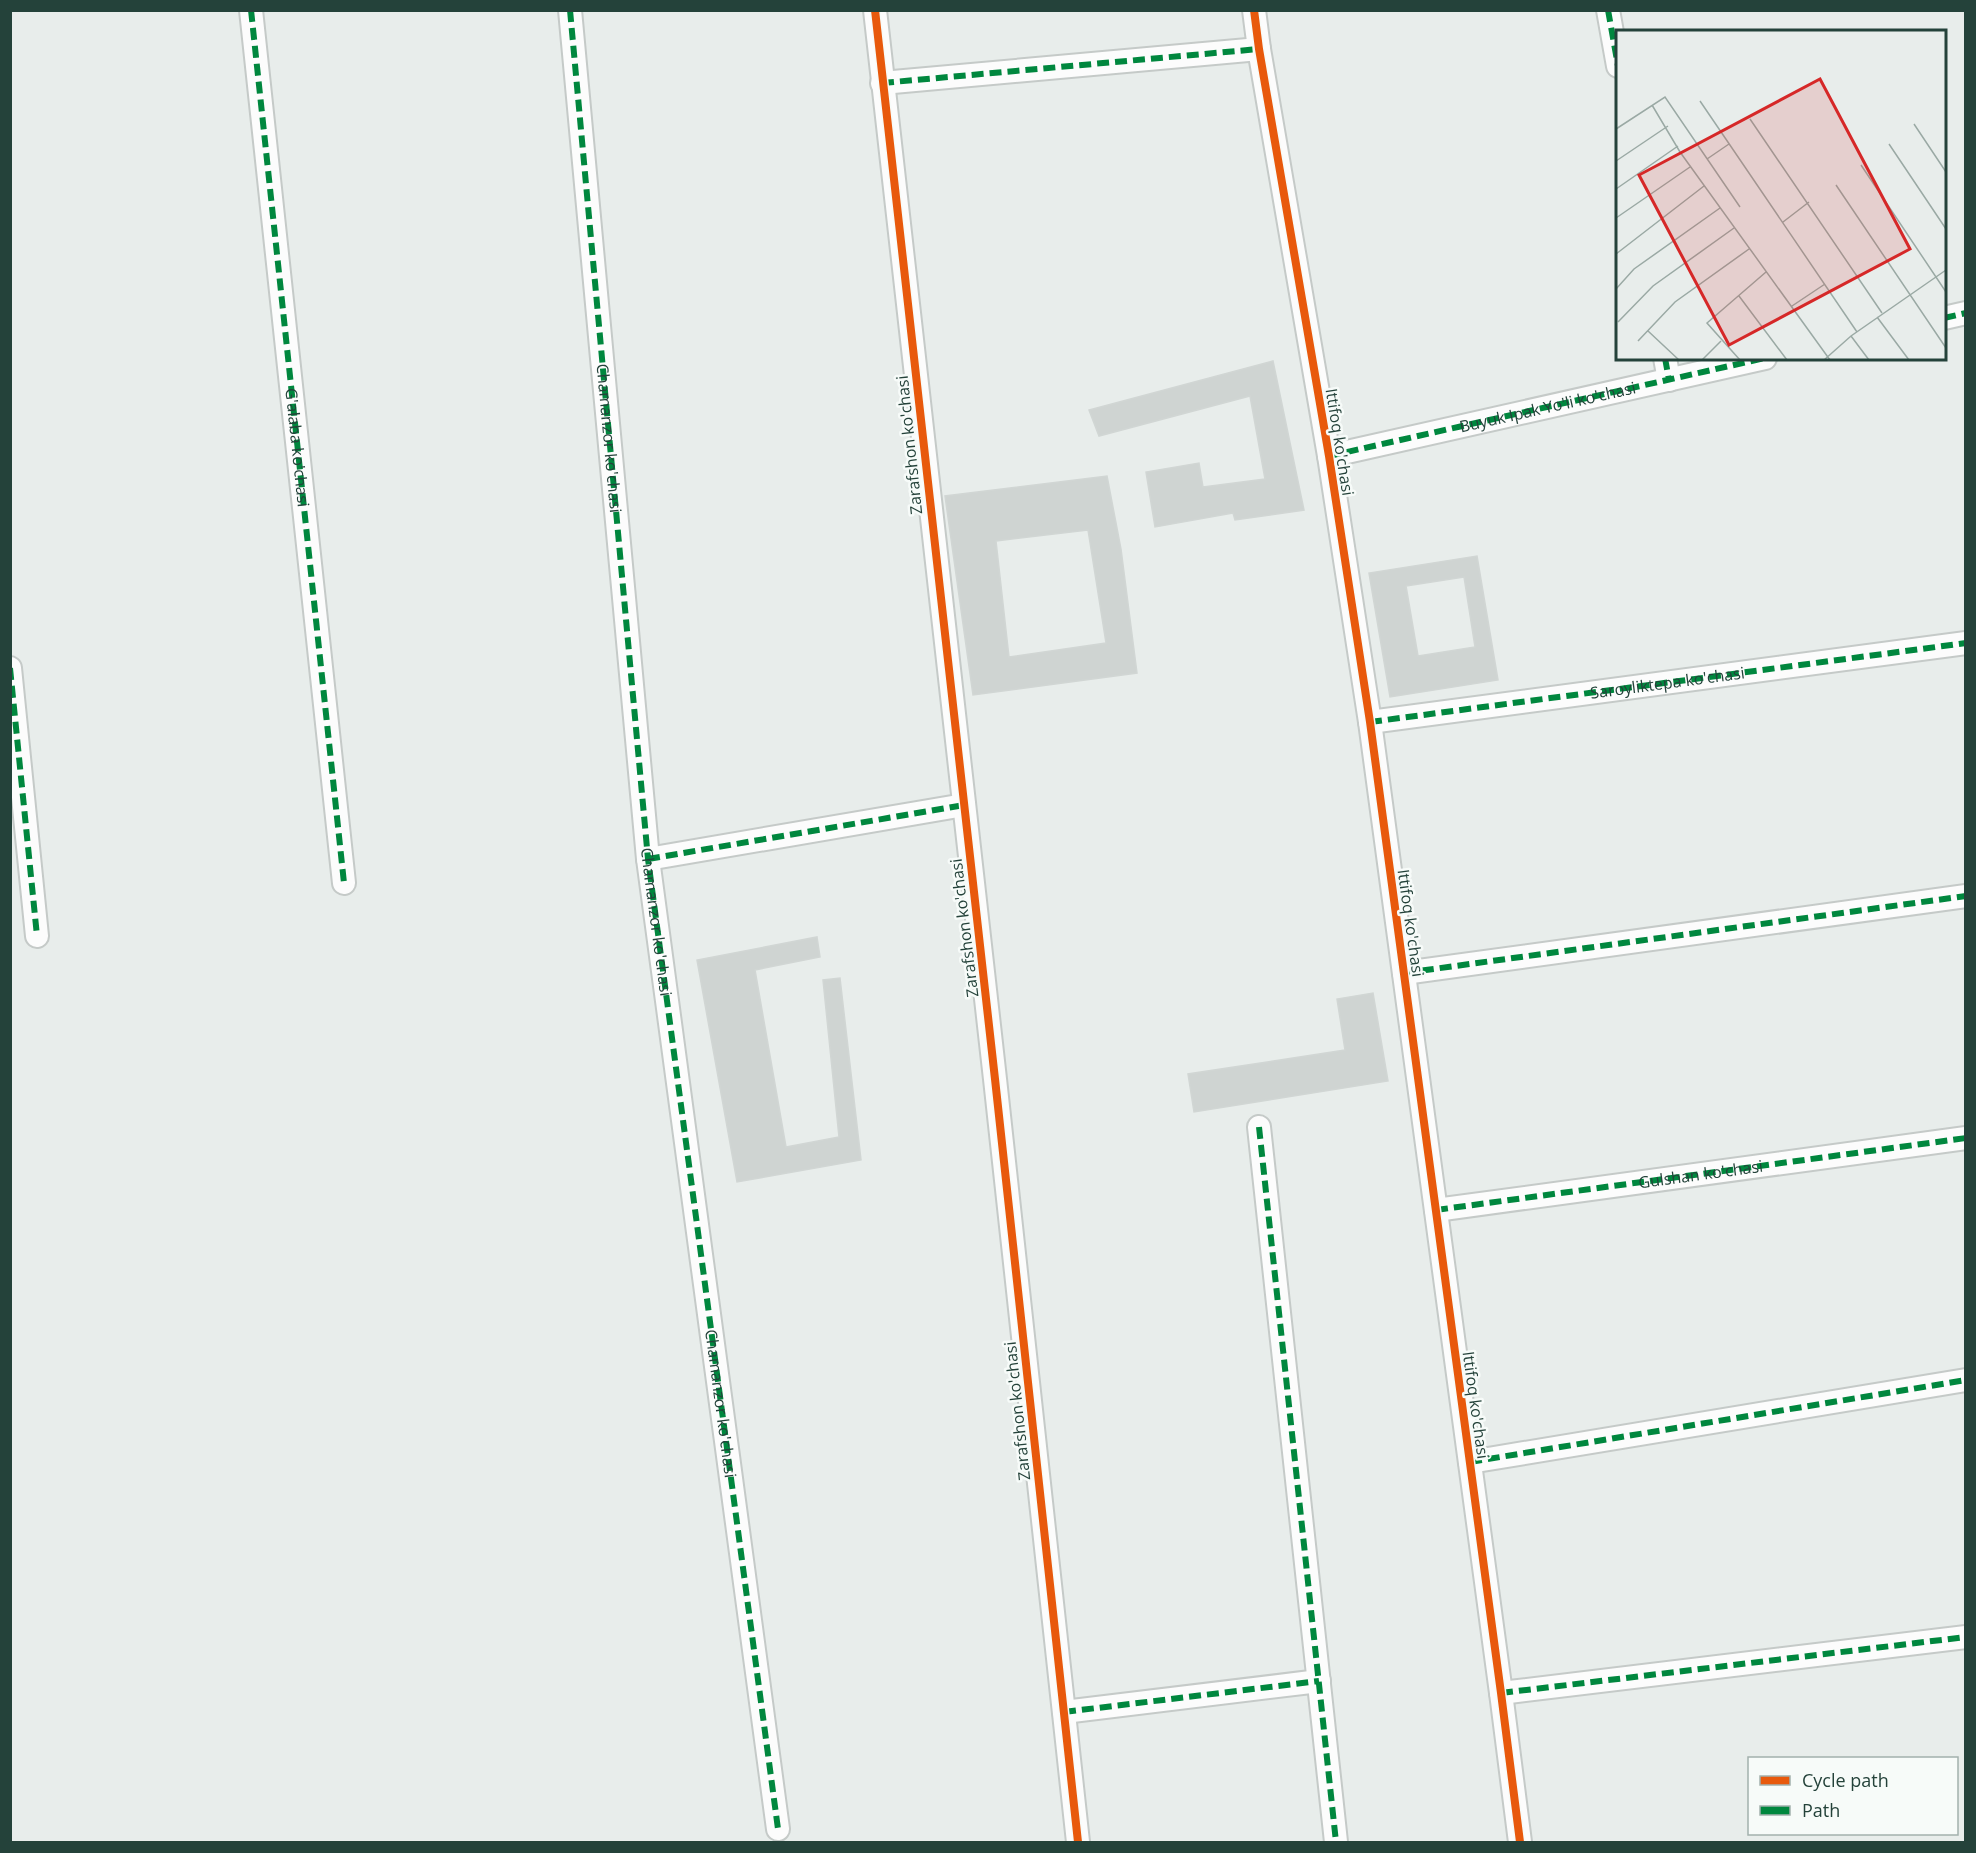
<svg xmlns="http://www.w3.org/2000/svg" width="1976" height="1853" font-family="'Open Sans',sans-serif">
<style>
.building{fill:#cfd4d2;stroke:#d1d6d4;stroke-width:1.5;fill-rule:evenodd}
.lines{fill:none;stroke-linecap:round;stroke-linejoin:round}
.street-casing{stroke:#c5cac8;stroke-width:26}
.street{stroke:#fcfcfc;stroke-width:22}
.quiet{stroke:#00873e;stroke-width:6;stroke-dasharray:12 6;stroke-linecap:butt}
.cycleway-casing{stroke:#f7fbf9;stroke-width:11}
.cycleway{stroke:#e8590c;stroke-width:8}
.labels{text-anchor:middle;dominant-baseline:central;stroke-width:5;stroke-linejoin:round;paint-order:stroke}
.street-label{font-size:16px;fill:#24423a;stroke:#f7fbf9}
.inset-road{fill:none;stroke:#9aa9a4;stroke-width:1.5}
.view{fill:#d62828;fill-opacity:0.15;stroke:#d62828;stroke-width:3}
.inset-edge{fill:none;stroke:#24423a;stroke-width:3}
</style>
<rect width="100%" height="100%" fill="#e8edeb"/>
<path class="building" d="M1273,361l31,149 -69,10 -2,-7 -78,14 -9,-55 53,-9 4,24 62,-8 -15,-83 -151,40 -10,-26z
M1107,476l14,73 16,124 -164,22 -28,-199zM1088,530l18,113 -97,14 -13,-116z
M1477,556l21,124 -108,17 -21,-124zM1464,577l11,70 -57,9 -12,-70z
M817,937l3,20 -65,13 31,177 53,-10 -16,-157 17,-2 21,182 -124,22 -40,-222z
M1373,993l15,88 -194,31 -6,-38 157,-24 -8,-51z"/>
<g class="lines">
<defs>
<g id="street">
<path id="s1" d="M251,10l93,873"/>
<path id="s2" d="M570,10l78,849 130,970"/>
<path d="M875,10l120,1069 83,763"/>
<path d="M1254,10l5,39 70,407 41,266 131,971 19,149"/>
<path d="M1608,10l10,56"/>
<path d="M882,83l377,-34"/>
<path d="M1944,318l22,-5"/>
<path d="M1665,358l4,22"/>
<path id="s3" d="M1329,456l436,-98"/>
<path d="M10,668l27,268"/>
<path id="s4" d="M1370,722l596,-79"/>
<path d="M648,859l316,-54"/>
<path d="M1404,973l562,-77"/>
<path d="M1259,1127l77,715"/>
<path id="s5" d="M1436,1210l530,-72"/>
<path d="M1470,1462l496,-82"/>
<path d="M1501,1693l465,-56"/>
<path d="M1064,1712l255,-31"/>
</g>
</defs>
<use href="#street" class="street-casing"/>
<use href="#street" class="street"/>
<path class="quiet" d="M251,10l93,873
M570,10l78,849 130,970
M1608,10l10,56
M882,83l377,-34
M1944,318l22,-5
M1665,358l4,22
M1329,456l436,-98
M10,668l27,268
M1370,722l596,-79
M648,859l316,-54
M1404,973l562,-77
M1259,1127l77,715
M1436,1210l530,-72
M1470,1462l496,-82
M1501,1693l465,-56
M1064,1712l255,-31"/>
<defs>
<path id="cycleway" d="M875,10l120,1069 83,763
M1254,10l5,39 70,407 41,266 131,971 19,149"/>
</defs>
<use href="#cycleway" class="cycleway-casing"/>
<use href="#cycleway" class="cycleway"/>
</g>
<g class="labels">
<g class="street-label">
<text stroke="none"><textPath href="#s3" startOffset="224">Buyuk Ipak Yo'li ko'chasi</textPath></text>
<text stroke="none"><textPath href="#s2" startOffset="430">Chamanzor ko'chasi</textPath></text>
<text transform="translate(1340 442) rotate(81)">Ittifoq ko'chasi</text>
<text transform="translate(909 445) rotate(-96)">Zarafshon ko'chasi</text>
<text stroke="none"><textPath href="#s1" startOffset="440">G'alaba ko'chasi</textPath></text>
<text stroke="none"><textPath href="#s4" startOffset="300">Saroyliktepa ko'chasi</textPath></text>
<text stroke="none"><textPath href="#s2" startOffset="916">Chamanzor ko'chasi</textPath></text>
<text transform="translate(1411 923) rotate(82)">Ittifoq ko'chasi</text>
<text transform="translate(964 928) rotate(-97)">Zarafshon ko'chasi</text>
<text stroke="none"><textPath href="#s5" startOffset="267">Gulshan ko'chasi</textPath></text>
<text stroke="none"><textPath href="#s2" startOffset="1402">Chamanzor ko'chasi</textPath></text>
<text transform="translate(1476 1405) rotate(82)">Ittifoq ko'chasi</text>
<text transform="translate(1017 1411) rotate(-96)">Zarafshon ko'chasi</text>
</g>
</g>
<g transform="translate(1616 30)">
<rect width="330" height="330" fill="#e8edeb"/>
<path class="inset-road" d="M84,71l157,231M36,75l28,47 150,208M134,89l132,194M298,94l32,48M0,99l49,-32 75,110M273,114l57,85M91,129l22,-15M0,131l52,-35M245,135l85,127M220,155l110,163M0,159l62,-43M0,188l74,-51M167,192l26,-20M0,224l88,-68M0,259l18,-20 86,-61M123,266l48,64M176,276l33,-22M261,287l32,43M2,292l35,-36 81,-58M32,301l31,29M235,306l18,24M22,311l37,-39 74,-53M86,330l19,-19M124,330l-33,-37 59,-51M208,330l27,-24 95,-66"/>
<path class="view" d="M204,49l90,170 -181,96 -90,-170z"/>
<rect width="330" height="330" class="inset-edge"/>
</g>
<rect width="1976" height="1853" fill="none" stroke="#24423a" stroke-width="24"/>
<rect x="1748" y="1757" width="210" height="78" fill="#f7fbf9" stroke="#a3b1ad" stroke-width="1.5"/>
<rect x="1760" y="1776" width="30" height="9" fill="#e8590c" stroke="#a3b1ad" stroke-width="1.5"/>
<text x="1802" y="1787" font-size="18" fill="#24423a">Cycle path</text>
<rect x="1760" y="1806" width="30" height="9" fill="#00873e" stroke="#a3b1ad" stroke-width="1.5"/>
<text x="1802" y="1817" font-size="18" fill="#24423a">Path</text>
</svg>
